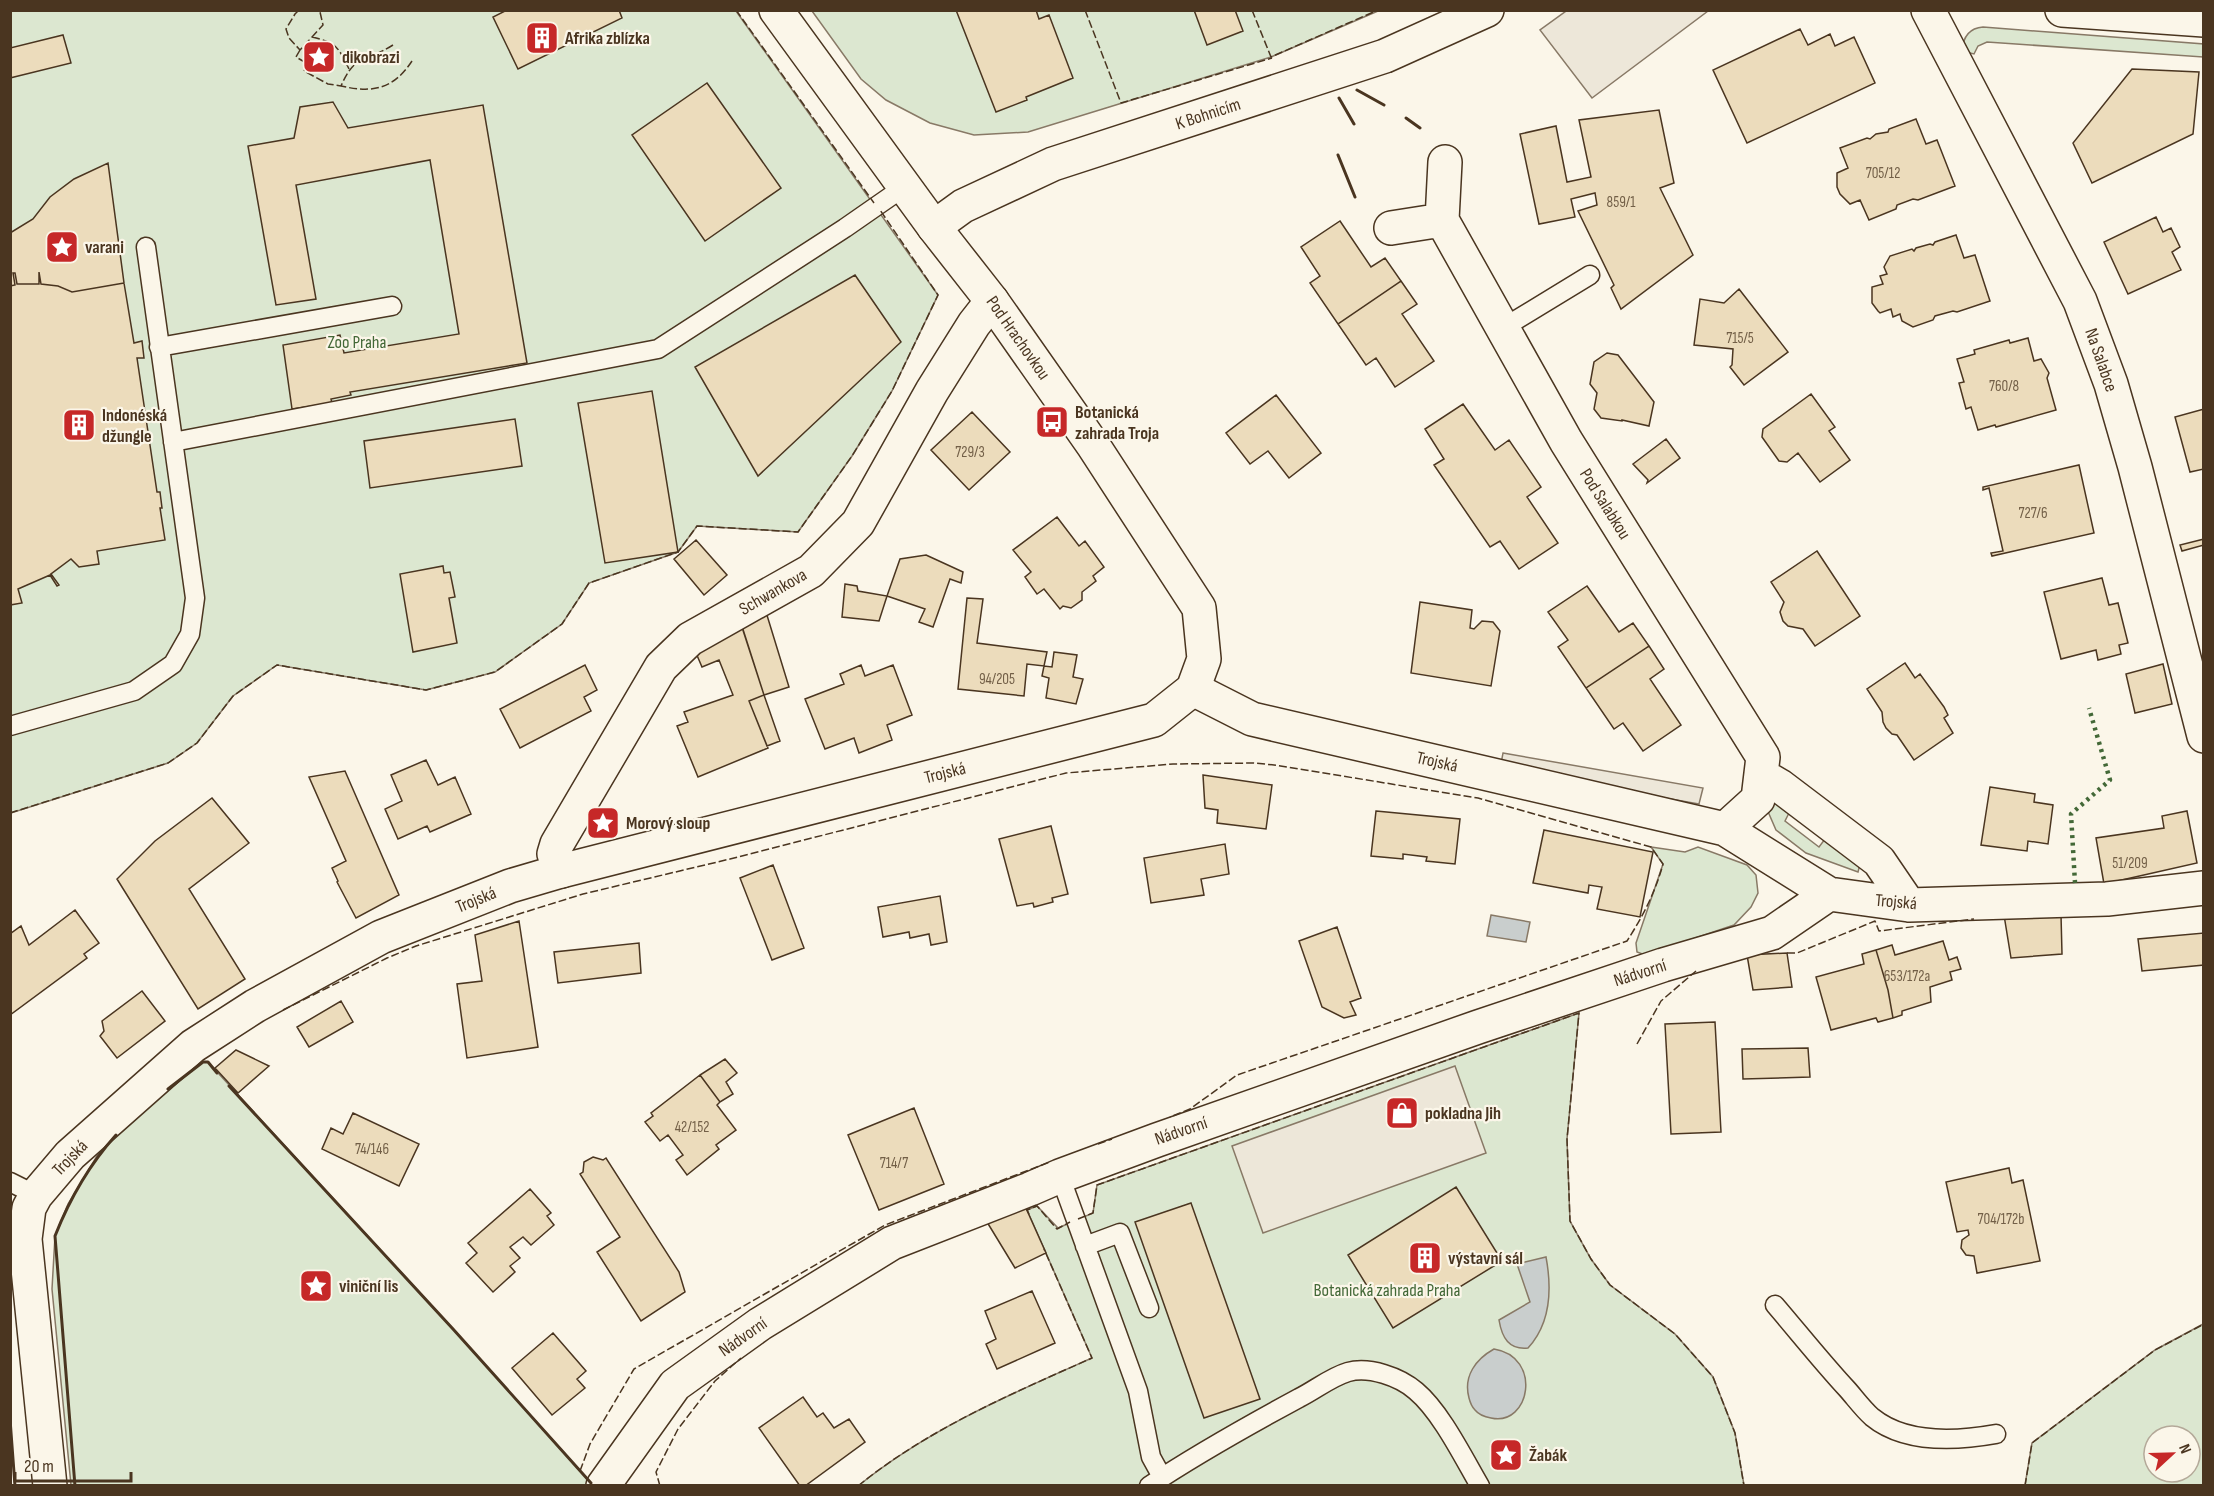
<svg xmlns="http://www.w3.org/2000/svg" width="2214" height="1496" font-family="'Sofia Sans Condensed',sans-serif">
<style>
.green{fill:#dce7d0;stroke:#887966;stroke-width:1.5;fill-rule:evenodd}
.parking{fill:#ede7d9;stroke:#887966;stroke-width:1.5}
.water{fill:#c9cecd;stroke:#887966;stroke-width:1.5}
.building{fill:#ecdcbc;stroke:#4a3520;stroke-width:1.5}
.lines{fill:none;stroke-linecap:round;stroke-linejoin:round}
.lane-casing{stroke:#4a3520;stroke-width:21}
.street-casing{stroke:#4a3520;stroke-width:36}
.secondary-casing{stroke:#4a3520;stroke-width:36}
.lane{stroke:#fbf6e9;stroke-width:18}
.street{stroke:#fbf6e9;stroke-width:33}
.secondary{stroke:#fbf6e9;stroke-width:33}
.hedge{stroke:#436837;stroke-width:4.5;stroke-dasharray:3 4.5;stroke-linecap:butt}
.fence{stroke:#4a3520;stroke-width:1.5;stroke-dasharray:8 3;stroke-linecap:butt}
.wall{stroke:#4a3520;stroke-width:3}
.labels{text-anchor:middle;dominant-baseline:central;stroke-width:4.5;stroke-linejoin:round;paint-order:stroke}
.number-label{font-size:15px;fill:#725f47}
.poi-label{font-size:18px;font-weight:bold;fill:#4a3520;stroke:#fbf6e9;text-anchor:start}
.street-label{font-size:18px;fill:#4a3520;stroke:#fbf6e9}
.park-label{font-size:18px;fill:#436837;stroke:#fbf6e9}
</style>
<rect width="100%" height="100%" fill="#fbf6e9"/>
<path class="green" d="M11,11h725l202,284 -46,96 -40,65 -54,76 -101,-6 -19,26 -89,31 -27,41 -67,48 -69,18 -149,-25 -44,31 -36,47 -29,20 -157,50z
M812,11h566l-107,46 -165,51 -78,24 -54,3 -44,-12 -44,-23 -25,-21z
M1983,27l221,17 -1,13 -216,-15 -9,4 -4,8 -12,-3c1,-14 7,-23 21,-24z
M1776,799l14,12 -5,10 34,26 6,-8 35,25 -2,8 -52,-19 -30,-23 -10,-23z
M1651,847l34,5 13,-5 49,18 9,10 2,18 -7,14 -17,18 -89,30 -8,-3 -1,-9 27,-79z
M1579,1013l-12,126 3,82 21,38 19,26 65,49 38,43 22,56 9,52 -886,1c70,-57 153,-92 234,-128l-65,-148 10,-4 21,22 35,-15 4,-28z
M203,1062h5l245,267 140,156h-522l-19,-196 3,-53 13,-32 29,-48 20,-23 44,-38z
M2203,1324v161h-178l7,-42 123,-93zM2154,1436h36v36h-36z"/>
<path class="parking" d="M1566,11v-1l142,1 -116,87 -52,-68z
M1503,753l200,35 -4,16 -199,-35z
M1455,1066l31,87 -223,80 -31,-87z"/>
<path class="water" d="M1491,915l39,7 -4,20 -39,-6z
M1546,1257c6,32 5,66 -18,91 -19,2 -26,-10 -29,-28l31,-18 -13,-38z
M1494,1349c49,8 36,78 -3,69 -6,-1 -12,-3 -16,-8 -3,-3 -5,-8 -6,-12 -6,-22 7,-39 25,-49z"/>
<path class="building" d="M507,10h112l3,8 -104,51 -25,-52z
M956,10h80l3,9 10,-4 24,63 -47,19 1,3 -31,12z
M1194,10h41l8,21 -36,14z
M1800,29l8,16 22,-11 5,12 19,-9 21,46 -128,60 -34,-73z
M63,35l8,28 -61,15v-30z
M2132,69l67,3 -6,62 -101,49 -19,-40z
M707,83l74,105 -76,53 -73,-106z
M333,102l15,26 135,-23 44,258 -177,29 1,3 -20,4 1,4 -40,6 -9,-64 57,-10 4,18 115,-19 -29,-174 -134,25 20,114 -40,6 -28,-159 46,-8 6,-31z
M1659,110l15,73 -14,5 33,67 -72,54 -10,-21 3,-3 -36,-74 19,-6 -2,-12 -24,6 4,18 -36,7 -19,-90 36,-8 11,56 24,-5 -12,-57z
M1916,119l10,25 11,-4 18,46 -37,14 -5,-1 -16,6 -1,4 -27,11 -9,-20 -10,4 -10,-10 -3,-7v-14l11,-5 -8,-20 27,-10 3,1 6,-5 12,-2 1,-3z
M108,163l16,120 -52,9 -14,-6 -17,-2 -2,-12v12h-22l-2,-11h-2l2,12 -5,1v-53l23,-14 17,-22 24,-18z
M2156,217l7,15 8,-4 9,19 -8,5 9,18 -53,24 -24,-52z
M1340,221l31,46 14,-9 16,23 -63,43 -28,-41 10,-7 -19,-29z
M1956,235l8,23 11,-3 15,46 -33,11 -4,-1 -18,5 -2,4 -20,7 -11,-6 -2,-7 -7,3 -2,-8 -11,4 -2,-2 -6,-8v-16l11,-3 -3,-8 7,-2 -3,-7 6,-11 22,-7 2,2 2,-3 14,-4 3,1 2,-3z
M39,272l2,12 17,2 14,6 52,-9 10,60 8,-2 2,17h-7l20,134h3l2,16h-2l5,32 -68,11 2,13 -20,3 -8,-8 -20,15 8,11 -2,1 -7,-11 -32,14 4,14 -12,2v-319l5,-1 -2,-12h2l2,11h22z
M855,275l46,67 -143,134 -63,-109z
M1401,281l16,23 -15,10 32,47 -39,26 -19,-29 -10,7 -28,-41z
M1739,289l49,63 -44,33 -14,-18 2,-2 1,-16 -39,-4 6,-46 24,4z
M2028,338l6,23 7,-2 8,14 -2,5 9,32 -60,17 -1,-2 -17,5 -7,-23 -5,2 -7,-26 5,-1 -7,-23 18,-5 -1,-4 35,-10 1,3z
M1607,353l11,2 36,47 -5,24 -27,-6v1l-21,-3 -7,-9 3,-16 -7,-9 4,-22z
M652,391l26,161 -73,11 -27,-160z
M1811,394l24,33 -6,4 21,29 -30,22 -22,-29 -11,9 -8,-1 -17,-24 1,-8z
M1276,395l45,58 -32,25 -21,-27 -18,13 -24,-31z
M1463,404l32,46 14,-10 32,47 -14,10 31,46 -39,26 -19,-28 -10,6 -56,-82 10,-6 -19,-30z
M2204,409v60l-14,3 -15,-55z
M972,412l38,40 -41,38 -38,-40z
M515,419l7,47 -152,22 -6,-47z
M1666,439l14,19 -33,25 1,-3 -15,-16z
M2079,465l15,68 -102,23 -1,-3 12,-2 -14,-63 -6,2v-3z
M1057,517l22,29 6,-5 19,26 -11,9 3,5 -14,11v8l-11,8 -8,-2 -3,3 -16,-20 -7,5 -12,-17 6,-5 -18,-22z
M2204,539v6l-22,6 -2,-6z
M696,540l31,35 -23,20 -30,-36z
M1817,551l43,65 -45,30 -12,-17 -15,-3 -5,-5 -3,-9 4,-10 -13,-20z
M926,555l37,17 -2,11 -11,-4 -17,48 -14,-5 6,-13 -38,-13 13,-37z
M443,566l1,7 6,-1 5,25 -6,1 8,45 -44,9 -13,-78z
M2102,578l7,27 9,-2 10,40 -9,2 2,9 -23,6 -2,-10 -35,9 -17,-67z
M845,584l12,2 1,5 29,5 -8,25 -37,-4z
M1587,586l32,46 14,-9 16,23 -63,42 -28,-41 10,-7 -20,-28z
M967,598l16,1 -6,44 70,9 -3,14 -17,-2 -3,32 -66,-7z
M1420,602l52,8 -2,18 4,1 8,-8 11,1 7,9 -9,55 -80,-13z
M766,612l23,75 -25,8 -24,-75z
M739,618l25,77 -15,6 19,47 -70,29 -21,-51 11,-4 -4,-10 49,-17 -14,-35 -17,7 -12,-28z
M1649,646l15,23 -14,10 31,46 -38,26 -20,-28 -9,6 -28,-41z
M1054,652l23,3 -4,22 10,2 -7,25 -30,-6 3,-20 -7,-2 2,-10 8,1z
M1905,663l10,15 5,-4 24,33 4,8 -4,3 9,15 -39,27 -17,-25 -5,-1 -6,-6 -3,-6 -1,-10 -15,-23z
M2163,664l9,40 -37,9 -9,-39z
M585,665l12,25 -13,7 7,14 -71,37 -20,-39z
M861,665l4,11 28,-11 19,50 -25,10 5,15 -33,13 -5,-15 -29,11 -20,-50 39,-15 -4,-10z
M764,695l16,46 -13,5 -18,-45z
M426,760l12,25 17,-8 16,37 -41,18 -3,-6 -29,13 -13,-30 17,-8 -11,-26z
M345,771l54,124 -43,23 -19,-36 1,-1 -6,-13 14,-7 -37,-84z
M1203,775l69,10 -6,44 -49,-6 1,-13 -13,-2z
M1990,787l45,7 -1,8 19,3 -5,39 -20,-3 -1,10 -46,-6z
M212,798l37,45 -60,46 56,90 -47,30 -81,-130 38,-38z
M1376,811l84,8 -5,45 -29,-3 1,-4 -24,-3v5l-32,-3z
M2187,811l10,52 -93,21 -8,-46 68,-10 -2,-12z
M1051,826l17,68 -16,4 1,4 -19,5 -1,-4 -16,3 -18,-67z
M1544,830l109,22 -13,65 -43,-8 5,-22 -13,-2 -1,8 -55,-10z
M1225,844l4,30 -28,5 3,16 -53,8 -7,-45z
M773,865l31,83 -32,12 -32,-82z
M940,896l7,46 -16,3 -2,-11 -19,4 -1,-6 -26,5 -5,-30z
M75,910l24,33 -15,11 3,4 -77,57v-81l11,-8 8,19z
M2004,915h57l1,39 -51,4z
M519,921l19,126 -71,11 -10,-74 25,-3 -7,-46z
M1337,927l24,71 -11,4 6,13 -12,3 -22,-11 -23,-66z
M2204,933v32l-62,6 -4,-32z
M1943,941l6,19 8,-3 4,12 -11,3 2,8 -22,7 1,15 -29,9v4l-9,3 -5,-28 -12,-40 16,-5 3,10z
M639,943l2,30 -83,10 -4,-31z
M1876,950l12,40 5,28 -15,4 -2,-4 -45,12 -15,-53 48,-13 -2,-10z
M1787,953l5,34 -39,3 -6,-35z
M142,991l23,30 -48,37 -17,-22 4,-5 -2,-10z
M341,1001l12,21 -44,25 -12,-20z
M1715,1022l6,110 -50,2 -6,-110z
M1808,1048l2,29 -67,2 -1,-30z
M236,1050l33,16 -31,27 -23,-25z
M725,1059l12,14 -11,9 7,12 -13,8 -20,-27z
M700,1075l20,27 -3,3 19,25 -20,15 3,4 -32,26 -11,-15 7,-5 -15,-20 -8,6 -15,-19 8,-6 -2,-3z
M914,1108l30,76 -65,26 -31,-75z
M353,1113l66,31 -20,42 -77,-37 9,-21 12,6z
M593,1157l10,3 3,-2 73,114 6,20 -44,29 -44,-69 23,-15 -40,-63 3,-2 1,-10z
M2009,1168l3,15 11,-3 17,81 -63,12 -3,-17 -8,-1 -5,-7 1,-8 7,-5 -1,-5 -11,2 -11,-50z
M1456,1187l46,74 -109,67 -45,-73z
M530,1189l21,24 -4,3 7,9 -23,20 -8,-8 -13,10 10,11 -10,8 5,6 -22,20 -27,-29 11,-10 -9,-10z
M1191,1203l69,196 -56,19 -69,-196z
M1025,1206l21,47 -31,15 -28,-46z
M1032,1291l23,52 -58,26 -11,-25 10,-5 -11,-28z
M553,1333l33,38 -9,8 8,9 -33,27 -40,-47z
M803,1397l14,20 6,-4 11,15 15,-9 16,23 -60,44h-5l-41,-58z"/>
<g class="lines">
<defs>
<path id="lane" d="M1503,328l87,-53
M159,347l233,-41
M173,442l485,-93 187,-121 59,-41
M10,726l124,-35 39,-27 17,-30 5,-36 -49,-351
M1060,1176l78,215 13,66 11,20
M10,1182l26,13
M1085,1246l35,-13 29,75
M1775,1305c24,28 47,57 72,84 8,9 16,20 25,28 33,27 85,24 124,17
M1149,1486c48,-32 100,-61 150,-88 16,-8 32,-21 49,-26 21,-6 52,5 68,19 25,21 47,66 64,95"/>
<path id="street" d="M776,10l158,217
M1928,10l152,291 31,83 24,83 69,269
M2062,10l142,10
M1445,162l-3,58 124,221 197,316 -5,42 -33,30
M1391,228l51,-8
M1193,689l59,30 473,110 104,65 80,11 198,-6 97,-11
M1761,775l19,11 99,75 30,44
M561,871l-7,-17 3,-10 104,-177 29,-28 121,-68 47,-48 74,-132 42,-67 18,-23
M603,1486l72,-101 85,-61 132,-81 138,-54 30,-13 97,-36 321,-113 185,-62 109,-32 57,-39"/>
<path id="secondary" d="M50,1486l-25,-247 4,-31 7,-13 34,-40 123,-109 62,-40 126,-69 129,-51 51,-15 593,-151 39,-31 11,-30 -5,-51 -106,-163 -101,-144 -58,-74 29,-21 90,-42 332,-108 102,-46"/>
</defs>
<use href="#lane" class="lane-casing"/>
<use href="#street" class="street-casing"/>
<use href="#secondary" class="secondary-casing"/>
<use href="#lane" class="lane"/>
<use href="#street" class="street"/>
<use href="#secondary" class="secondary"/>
<path class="hedge" d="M2075,883l-4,-69 39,-34 -21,-72"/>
<path class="fence" d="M299,10l-4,4 -9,15 3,9 11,12 23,-25 -3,-13 -4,-2
M736,10l138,193
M1085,10l36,93 151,-45
M1252,10l19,47 107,-47
M312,37c24,6 26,9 37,32
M393,45c-27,17 -37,7 -52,41 31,7 52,4 71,-25
M300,50l-4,7 12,7 -4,7 24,13 13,2
M10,813l158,-50 29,-20 36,-47 44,-31 149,25 69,-18 67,-48 27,-41 89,-31 19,-26 101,6 54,-76 40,-65 46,-96 -58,-85
M1787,953h10l78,-32 4,10 95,-12
M283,1010l104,-52 29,-12 167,-52 147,-35 336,-86 107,-9 81,-1 20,2 204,33 173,49 12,17c-8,29 -20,52 -36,77l-390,134 -47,34 -20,8
M1637,1044l24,-43 35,-30
M1098,1144l14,-5
M1029,1214l-2,-4 10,-4 20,23 13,-7
M1078,1219l15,-6 4,-28 482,-172 -12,126 3,82 21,38 19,26 65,49 38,43 22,56 9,53
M580,1471l10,-27 44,-75 251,-144 165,-63
M660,1486l-4,-14 22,-43 37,-48 26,-23
M858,1486c70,-57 153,-92 234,-128l-48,-109
M2025,1486l7,-43 123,-93 49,-26"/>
<path class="wall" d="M1357,90l27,15
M1339,98l15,26
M1406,118l14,10
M1338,155l17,42
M229,1086l224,243 138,154
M168,1089l35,-27h5l9,11
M10,1419l5,67
M75,1486l-20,-250c15,-38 34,-71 61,-101"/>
</g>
<defs>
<symbol id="building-square" viewBox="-11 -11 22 22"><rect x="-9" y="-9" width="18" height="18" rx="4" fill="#c62828" stroke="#fbf6e9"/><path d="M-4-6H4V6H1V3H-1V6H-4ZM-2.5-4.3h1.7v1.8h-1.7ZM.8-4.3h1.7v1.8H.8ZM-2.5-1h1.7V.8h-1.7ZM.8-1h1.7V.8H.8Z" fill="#fff"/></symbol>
<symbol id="sight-square" viewBox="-11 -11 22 22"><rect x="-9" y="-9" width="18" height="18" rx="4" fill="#c62828" stroke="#fbf6e9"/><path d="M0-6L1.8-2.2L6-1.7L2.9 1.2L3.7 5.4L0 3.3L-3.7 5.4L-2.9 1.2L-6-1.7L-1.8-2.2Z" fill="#fff"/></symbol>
<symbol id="bus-square" viewBox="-11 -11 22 22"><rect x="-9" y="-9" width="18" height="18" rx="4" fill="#c62828" stroke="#fbf6e9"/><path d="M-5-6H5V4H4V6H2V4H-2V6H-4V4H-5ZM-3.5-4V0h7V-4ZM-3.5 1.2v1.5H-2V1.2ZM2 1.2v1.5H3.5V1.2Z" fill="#fff"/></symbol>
<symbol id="shop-square" viewBox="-11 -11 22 22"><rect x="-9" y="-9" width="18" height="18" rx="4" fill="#c62828" stroke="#fbf6e9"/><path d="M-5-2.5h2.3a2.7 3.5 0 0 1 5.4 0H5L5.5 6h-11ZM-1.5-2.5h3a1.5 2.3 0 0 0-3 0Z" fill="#fff"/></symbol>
</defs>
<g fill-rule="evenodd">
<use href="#building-square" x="523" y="19" width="38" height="38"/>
<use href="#sight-square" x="300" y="38" width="38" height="38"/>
<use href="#sight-square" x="43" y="228" width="38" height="38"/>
<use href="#bus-square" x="1033" y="403" width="38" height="38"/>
<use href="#building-square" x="60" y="406" width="38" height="38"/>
<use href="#sight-square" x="584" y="804" width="38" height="38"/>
<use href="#shop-square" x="1383" y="1094" width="38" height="38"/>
<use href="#building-square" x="1406" y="1239" width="38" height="38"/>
<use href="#sight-square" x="297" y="1267" width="38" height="38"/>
<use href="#sight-square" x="1487" y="1436" width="38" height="38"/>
</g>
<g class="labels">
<g class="number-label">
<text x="1883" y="173">705/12</text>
<text x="1621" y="202">859/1</text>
<text x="1740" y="338">715/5</text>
<text x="2004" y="386">760/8</text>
<text x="970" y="452">729/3</text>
<text x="2033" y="513">727/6</text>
<text x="997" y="679">94/205</text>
<text x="2130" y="863">51/209</text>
<text x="1907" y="976">653/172a</text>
<text x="692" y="1127">42/152</text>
<text x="372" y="1149">74/146</text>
<text x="894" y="1163">714/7</text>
<text x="2001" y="1219">704/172b</text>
</g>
<g class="poi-label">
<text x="565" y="38">Afrika zblízka</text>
<text x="342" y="57">dikobrazi</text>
<text x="85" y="247">varani</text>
<text x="1075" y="412">Botanická<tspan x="1075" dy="21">zahrada Troja</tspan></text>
<text x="102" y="415">Indonéská<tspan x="102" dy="21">džungle</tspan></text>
<text x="626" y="823">Morový sloup</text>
<text x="1425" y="1113">pokladna Jih</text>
<text x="1448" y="1258">výstavní sál</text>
<text x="339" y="1286">viniční lis</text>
<text x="1529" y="1455">Žabák</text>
</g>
<g class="street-label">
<text transform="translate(1208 114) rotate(-18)">K Bohnicím</text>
<text transform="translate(1018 338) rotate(55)">Pod Hrachovkou</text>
<text transform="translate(2101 360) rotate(71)">Na Salabce</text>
<text transform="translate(1605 504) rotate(58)">Pod Salabkou</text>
<text transform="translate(773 592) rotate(-30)">Schwankova</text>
<text transform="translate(1437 762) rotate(13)">Trojská</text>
<text transform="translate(945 773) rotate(-14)">Trojská</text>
<text transform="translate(476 900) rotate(-22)">Trojská</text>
<text transform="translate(1896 902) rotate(5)">Trojská</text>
<text transform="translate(1640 973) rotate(-18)">Nádvorní</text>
<text transform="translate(1181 1131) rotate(-19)">Nádvorní</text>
<text transform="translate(70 1158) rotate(-46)">Trojská</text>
<text transform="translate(743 1337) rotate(-35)">Nádvorní</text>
</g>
<g class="park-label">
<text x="357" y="342">Zoo Praha</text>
<text x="1387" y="1290">Botanická zahrada Praha</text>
</g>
</g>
<rect width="2214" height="1496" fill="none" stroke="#4a3520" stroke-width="24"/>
<g transform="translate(2172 1454) rotate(68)"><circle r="28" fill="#fbf6e9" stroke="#b4a999" stroke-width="1.5"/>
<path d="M0-4.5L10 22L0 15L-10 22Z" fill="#c62828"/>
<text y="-9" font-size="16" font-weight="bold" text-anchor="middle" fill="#4a3520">N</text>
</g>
<path d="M15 1472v9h116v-9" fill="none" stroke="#4a3520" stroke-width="3"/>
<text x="24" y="1472" font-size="18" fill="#4a3520" stroke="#fbf6e9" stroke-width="4.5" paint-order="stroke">20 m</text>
</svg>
